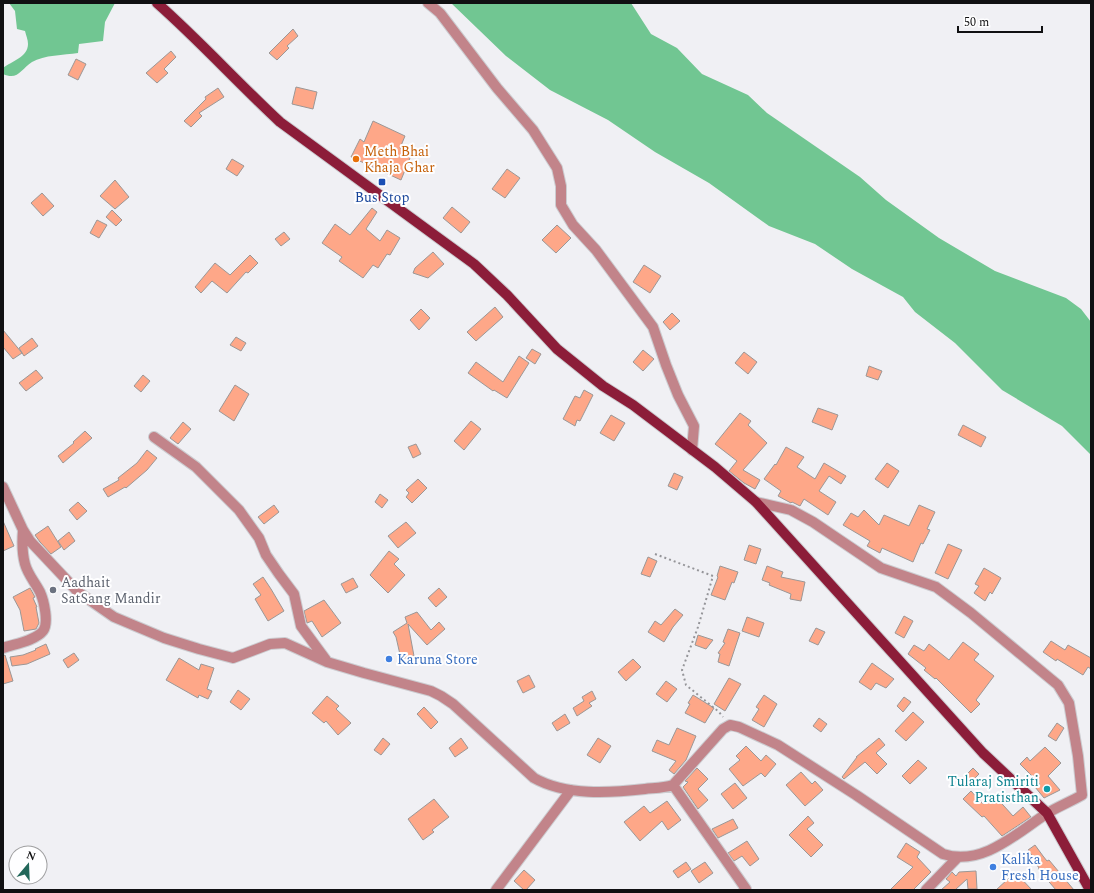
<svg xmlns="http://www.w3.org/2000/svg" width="1094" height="893" font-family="Spectral,serif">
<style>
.forest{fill:#71c692}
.building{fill:#fea788;stroke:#9b9796}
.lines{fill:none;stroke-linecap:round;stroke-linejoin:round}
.minor-casing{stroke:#ccccd0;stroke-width:12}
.major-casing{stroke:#ccccd0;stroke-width:12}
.path{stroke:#959599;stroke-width:2;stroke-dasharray:2 3;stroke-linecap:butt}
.minor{stroke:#c2848a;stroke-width:10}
.major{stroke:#8c1d39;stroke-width:10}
.food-dot{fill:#e8710a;stroke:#fefeff;stroke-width:1.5}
.transit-dot{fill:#1a4fb4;stroke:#fefeff;stroke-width:1.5}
.worship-dot{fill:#6b7280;stroke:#fefeff;stroke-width:1.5}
.shop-dot{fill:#3f7fe0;stroke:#fefeff;stroke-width:1.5}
.culture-dot{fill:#0f9aa8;stroke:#fefeff;stroke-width:1.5}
.labels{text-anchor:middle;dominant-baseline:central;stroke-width:4;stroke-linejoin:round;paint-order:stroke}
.food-label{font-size:14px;fill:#c56008;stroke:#fefeff;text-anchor:start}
.transit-label{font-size:14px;fill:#164399;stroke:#fefeff}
.worship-label{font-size:14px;fill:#5b616d;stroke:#fefeff;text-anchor:start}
.shop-label{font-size:14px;fill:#366cbe;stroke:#fefeff;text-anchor:start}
.culture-label{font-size:14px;fill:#0d838f;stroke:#fefeff;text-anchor:end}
</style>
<rect width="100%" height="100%" fill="#f0f0f4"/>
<path class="forest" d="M9,3h106l-10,19 -2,19 -24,3 -1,9c-14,2 -34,2 -46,9 -11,7 -14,19 -29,12v-6c9,-7 25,-11 25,-24 0,-4 -2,-9 -3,-13l-8,-2 -2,-18z
M451,3h180l20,31 26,14 25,26 46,21 19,18 93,64 26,23 53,38 56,33 71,27 15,11 10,13v133l-29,-29 -60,-36 -47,-47 -40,-31 -12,-15 -51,-28 -37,-25 -46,-18 -60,-43 -54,-31 -47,-32 -58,-30 -44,-34z"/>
<path class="building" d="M293,29l5,7 -11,10 2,2 -12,12 -8,-7z
M171,51l5,6 -12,12 4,4 -11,10 -11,-10z
M76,59l10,5 -8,16 -10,-5z
M296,87l21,5 -4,17 -21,-5z
M218,88l6,9 -25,16 3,3 -11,11 -7,-6 22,-22 -1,-2z
M373,121l32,15 -5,12 12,5 -11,27 -50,-23 9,-18 4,3z
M232,159l12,7 -7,10 -11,-7z
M507,169l13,9 -15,20 -13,-9z
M115,180l14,17 -14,12 -15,-13z
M42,193l12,13 -11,10 -12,-13z
M452,207l18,15 -9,11 -18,-15z
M372,208l5,4 -11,17 14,12 7,-11 13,8 -10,17 -3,-1 -9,14 -5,-3 -10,13 -24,-17 3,-4 -20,-14 13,-19 15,11z
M112,210l10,10 -6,6 -10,-9z
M97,220l10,5 -8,13 -9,-5z
M557,225l14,13 -15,15 -14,-13z
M284,232l6,7 -9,7 -6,-7z
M433,252l11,12 -16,14 -15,-5 2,-5z
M250,255l8,8 -10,10 -2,-1 -19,21 -15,-12 -11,12 -6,-6 20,-24 15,12z
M644,265l17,11 -11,17 -17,-11z
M495,307l8,10 -27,24 -9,-9z
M421,309l9,9 -11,12 -9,-10z
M672,313l8,8 -10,9 -7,-8z
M3,330l19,23 -9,6 -10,-12z
M236,337l10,6 -5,8 -11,-6z
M32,338l6,8 -14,10 -5,-8z
M532,349l9,5 -6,10 -9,-6z
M643,350l11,9 -11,12 -10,-9z
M744,352l13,10 -9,12 -13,-11z
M519,356l10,7 -22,35 -13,-8 -1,1 -25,-18 8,-11 27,20z
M869,366l13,5 -4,9 -12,-4z
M36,370l7,8 -17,13 -7,-8z
M143,375l7,6 -9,11 -7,-6z
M235,385l14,9 -15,27 -15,-10z
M584,390l9,5 -13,26 -3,-1 -2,6 -12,-7 12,-23 5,2z
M818,408l20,7 -6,15 -20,-8z
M740,413l11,8 -3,4 19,18 -24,27 17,10 -5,9 -11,-6 -15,-12 8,-10 -22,-17z
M611,415l14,8 -11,18 -14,-8z
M471,421l10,8 -17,21 -10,-9z
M183,422l8,7 -13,15 -8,-6z
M963,425l23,12 -5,10 -23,-12z
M85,431l7,7 -29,25 -5,-7 16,-13 -1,-1z
M416,444l5,10 -8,4 -5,-11z
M786,447l18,10 -7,10 18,12 9,-16 22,13 -5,8 -12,-8 -10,15 17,11 -8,13 -24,-16 -4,7 -8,-4 -1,1 -13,-7 3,-5 -17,-12 11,-15 1,1z
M147,450l10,8 -10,12 -21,18 -1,-1 -17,10 -5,-8 16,-9 -1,-2 19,-15z
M887,463l12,8 -11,17 -13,-9z
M674,473l9,4 -6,13 -9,-4z
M418,479l9,9 -15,15 -6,-6 3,-4 -3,-3z
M380,494l8,6 -6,8 -7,-6z
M78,502l9,9 -10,9 -8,-10z
M274,505l5,7 -15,12 -6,-7z
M919,505l16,7 -8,17 3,1 -7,14 -2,-1 -8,19 -31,-14 -2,5 -13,-7 3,-5 -27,-16 8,-12 7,4 6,-7 15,15 5,-10 25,11z
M3,521l11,25 -11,5z
M406,522l10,11 -18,15 -10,-12z
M48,526l13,21 -10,7 -11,-12 -5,-7z
M69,532l6,9 -11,9 -6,-9z
M948,544l14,6 -14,29 -13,-6z
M749,545l12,4 -5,15 -12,-4z
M389,551l10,8 -5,5 11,11 -17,18 -18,-18z
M648,557l9,4 -7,16 -9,-3z
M720,566l18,6 -4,11 -2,-1 -7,18 -14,-5 7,-18 -1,-1z
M767,566l16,6 -2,5 24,5 -4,19 -11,-2 1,-5 -22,-9 1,-2 -8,-3z
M984,568l17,10 -9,16 -2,-2 -5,9 -11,-8 5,-7 -4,-2z
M263,577l8,12 13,22 -16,10 -13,-22 6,-4 -8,-11z
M353,578l5,9 -12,6 -5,-9z
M30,588l5,9 -2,1 4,9h-1l3,16 -3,6 -12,2 -4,-21 -7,-13z
M439,588l8,9 -11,10 -8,-9z
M324,600l17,23 -19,14 -10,-16 -5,2 -3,-12z
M675,609l8,6 -10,12 -9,15 -16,-10 7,-11 6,4z
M417,612l14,18 8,-8 6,7 -18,16 -19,-21 6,32 -13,3 -5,-22 -3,-5 14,-9 -2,-6z
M904,616l9,5 -9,17 -9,-5z
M747,617l17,6 -5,14 -17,-6z
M816,628l9,4 -7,13 -9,-4z
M728,629l12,4 -11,33 -11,-4 2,-8 -2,-1 7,-10 -2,-1z
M698,635l15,5 -7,9 -11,-4z
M1051,641l14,9 3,-5 23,13v11l-3,-2 -5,8 -26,-16 -1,2 -13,-9z
M963,642l16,12 -5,6 20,16 -18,24 4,4 -9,9 -35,-35 -1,1 -11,-9 2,-2 -18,-14 6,-9 10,6 5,-7 20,16z
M46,644l4,10 -23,10 -15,2 -2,-9 13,-2 13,-5 -1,-1z
M74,653l5,7 -11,8 -5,-8z
M5,655l8,26 -10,3v-28z
M179,658l20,12 2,-6 13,4 -7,21 5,2 -4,8 -9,-4 -1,3 -32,-18z
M633,659l8,8 -15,14 -8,-9z
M872,663l22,16 -8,9 -10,-5 -5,7 -12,-8z
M529,675l6,12 -12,6 -6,-12z
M729,678l12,6 -16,27 -11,-7z
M666,681l11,8 -10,13 -11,-8z
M238,690l12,9 -9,11 -11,-8z
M592,691l4,8 -7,4 3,3 -15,10 -4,-8 11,-7 -2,-4z
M693,695l21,13 -9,15 -20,-10 5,-9 -2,-1z
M764,695l13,9 -13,23 -12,-7 7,-11 -3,-2z
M327,696l12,10 -3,3 15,14 -13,12 -12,-14 -2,2 -12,-10z
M904,697l7,5 -8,10 -6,-6z
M424,707l14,15 -7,7 -14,-15z
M913,712l11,10 -18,19 -11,-10z
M565,714l5,9 -13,8 -5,-8z
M819,718l8,6 -6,8 -8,-6z
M1057,723l7,5 -8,13 -8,-5z
M677,728l19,8 -10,24 -12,14 -5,-4 7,-9 -24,-10 5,-11 12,5z
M383,738l7,6 -9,11 -7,-5z
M461,738l7,10 -13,9 -6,-9z
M598,738l13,8 -11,17 -13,-8z
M879,738l6,7 -9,8 11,11 -10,10 -12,-12 -21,17 -2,-2 15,-20h-1z
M746,746l15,15 5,-6 10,9 -11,13 -4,-4 -18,13 -14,-17 11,-9 -4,-4z
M1045,747l16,16 -13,13 12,14 -16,8 -9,-11 5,-3 -20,-20 7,-7 3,4z
M918,760l9,8 -17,16 -8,-8z
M697,768l11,11 -10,10 10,11 -10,9 -15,-22 5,-5 -3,-1z
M973,768l6,6 -11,11 -6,-6z
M801,772l11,12 3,-3 8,9 -18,16 -19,-21z
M735,783l12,15 -14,11 -12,-15z
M971,791l12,13 11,-9 19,21 10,-9 8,10 -29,19 -18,-20 -2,1 -19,-18z
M434,799l15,18 -17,13 2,2 -11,8 -15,-21z
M667,801l14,19 -13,10 -6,-9 -22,20 -16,-19 20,-16 6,7z
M808,816l6,7 -7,6 16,16 -12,12 -22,-22z
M733,819l5,9 -20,10 -6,-9z
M747,841l12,18 -9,7 -8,-10 -8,5 -6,-8z
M906,843l14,9 -3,5 14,15 -18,18h-23l23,-23 -16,-10z
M1035,845l8,11 4,5 2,-1 25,30h-18l-18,-21 1,-1 -4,-6 1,-1 -8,-11z
M686,862l5,7 -13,9 -5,-7z
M705,862l8,11 -14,10 -8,-12z
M524,870l11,10 -9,10h-2l-10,-9z
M976,871l1,18h-9l-1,-10 -12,11h-14l9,-8 -4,-3 6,-7 4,4 3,-4z
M1015,872l17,18h-36l12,-11z"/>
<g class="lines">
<defs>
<path id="minor" d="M428,3l12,10 57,75 36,42 24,38 4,18v19l12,20 23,25 57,77 13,38 12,30 16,31 -2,24
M154,437l42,30 43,43 20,28 7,17 13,19 15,20 7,32 25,34
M3,487l20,43 7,11 48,51 36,25 50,21 35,11 34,9 37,-14 15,-1 42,19 37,11 67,18 10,5 12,8 81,74c32,18 76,15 111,11 9,-1 19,-1 28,-4l50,-56 7,-4 9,2 39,18 78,50 87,59c39,13 74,-21 103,-40 11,-7 24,-12 36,-19l-4,-39 -9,-53 -11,-18 -87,-72 -35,-26 -55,-19 -68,-46 -22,-12 -35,-8
M3,648c11,-4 32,-7 40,-17 6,-8 1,-30 -3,-39 -5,-10 -12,-17 -15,-28 -3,-11 -3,-22 -2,-34
M673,785l73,104 -2,1
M496,890l75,-100
M926,890l32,-33"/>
<path id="major" d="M157,3c43,38 81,80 123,119l194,142 33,31 50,54 46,37 30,19 82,62 41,35 227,251 64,60 43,77"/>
</defs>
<use href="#minor" class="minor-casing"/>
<use href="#major" class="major-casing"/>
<path class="path" d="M655,554l58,22 -15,51 -16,43 4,15 33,27 4,5"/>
<use href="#minor" class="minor"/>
<use href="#major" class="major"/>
</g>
<circle class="food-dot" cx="356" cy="159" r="4"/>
<rect class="transit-dot" x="378" y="178" width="8" height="8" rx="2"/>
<circle class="worship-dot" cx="53" cy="590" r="4"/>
<g class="shop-dot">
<circle cx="389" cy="659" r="4"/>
<circle cx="993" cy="867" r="4"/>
</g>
<circle class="culture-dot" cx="1047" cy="789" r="4"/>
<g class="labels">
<g class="food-label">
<text x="364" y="151">Meth Bhai<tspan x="364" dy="16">Khaja Ghar</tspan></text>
</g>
<g class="transit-label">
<text x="382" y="197">Bus Stop</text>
</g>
<g class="worship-label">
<text x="61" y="582">Aadhait<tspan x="61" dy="16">SatSang Mandir</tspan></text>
</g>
<g class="shop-label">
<text x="397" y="659">Karuna Store</text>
<text x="1001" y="859">Kalika<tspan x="1001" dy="16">Fresh House</tspan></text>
</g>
<g class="culture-label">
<text x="1039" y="781">Tularaj Smiriti<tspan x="1039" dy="16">Pratisthan</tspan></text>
</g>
</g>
<rect width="1094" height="893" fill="none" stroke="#101012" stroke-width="8"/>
<g transform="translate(28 865) rotate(19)"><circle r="19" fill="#fefeff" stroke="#9f9fa0"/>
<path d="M0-3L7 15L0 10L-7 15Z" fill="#22675a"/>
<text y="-6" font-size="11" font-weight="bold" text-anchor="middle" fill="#101012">N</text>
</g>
<path d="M958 26v6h84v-6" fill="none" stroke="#101012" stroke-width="2"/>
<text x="964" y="26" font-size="12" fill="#101012" stroke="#fefeff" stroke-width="3" paint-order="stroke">50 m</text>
</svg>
